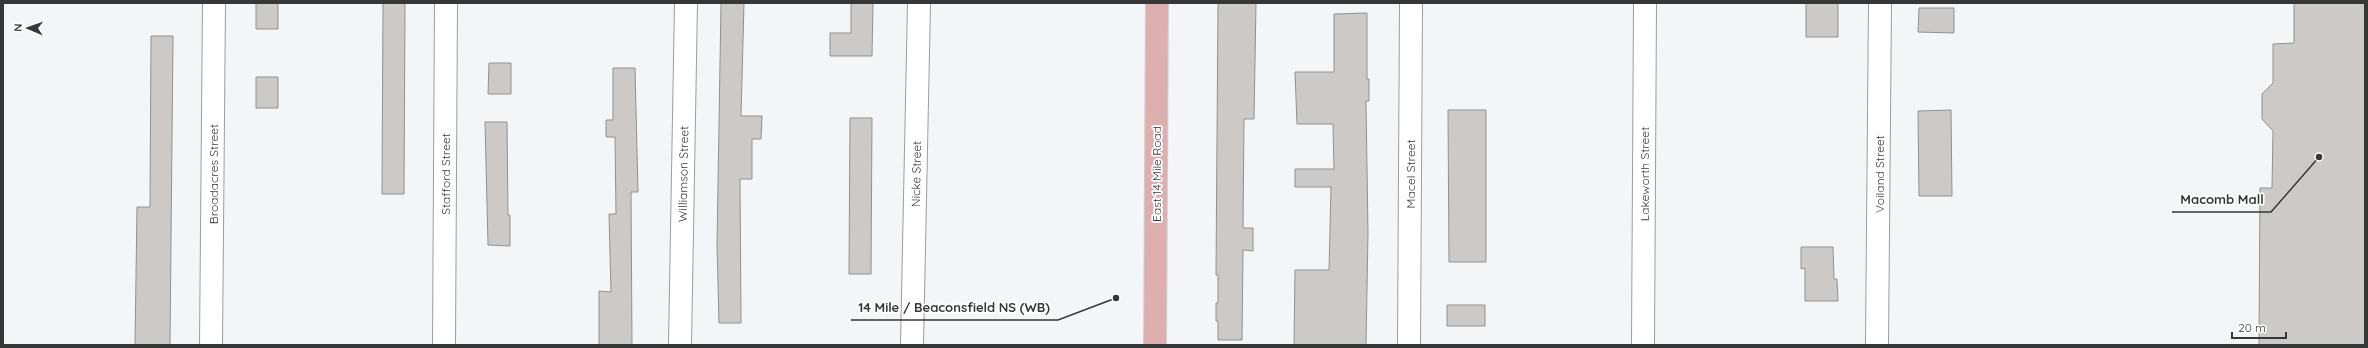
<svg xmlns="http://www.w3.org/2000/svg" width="2368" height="348" font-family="Quicksand,sans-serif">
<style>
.building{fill:#cbcac8;stroke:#929190}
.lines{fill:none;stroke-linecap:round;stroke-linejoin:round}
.minor-casing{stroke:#9b9d9e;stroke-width:24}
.major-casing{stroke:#cfcfcf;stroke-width:24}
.minor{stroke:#fff;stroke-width:22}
.major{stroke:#ddb0af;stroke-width:22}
.labels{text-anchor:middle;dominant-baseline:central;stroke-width:3.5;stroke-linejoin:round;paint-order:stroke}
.street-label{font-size:12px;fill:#363737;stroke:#fff}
.leader{fill:none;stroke:#363737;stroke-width:1.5}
.callout-dot{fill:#363737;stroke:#fff;stroke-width:1.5}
.callout-label{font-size:13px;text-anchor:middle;font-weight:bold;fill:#363737;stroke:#fff;stroke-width:3.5;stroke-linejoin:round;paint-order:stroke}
</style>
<rect width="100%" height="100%" fill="#f3f5f6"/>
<path class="building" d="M256,3h22v26h-22z
M383,3h22l-1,191h-22z
M721,3h23l-3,113h21l-1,23h-9v40h-12l1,144h-22l-2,-79z
M851,3h22l-1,53h-42v-23h21z
M1218,3h38l-2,116h-10l-1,109h10v23l-10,-1 -1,90h-24v-19h-2v-18h2v-28h-2z
M1806,3h32v34h-32z
M2294,3h71v342h-106l1,-157h12l1,-57 -11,-12v-25l11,-11v-39l21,-1z
M1919,8h35v25l-36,-1z
M1367,13v66h2v22h-3l2,132 -2,112h-72l1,-75h34l2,-83h-36v-18h39l-1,-45h-36l-2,-52h39v-58z
M151,36h22l-3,309h-35l2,-138h13z
M489,63h22v31h-23z
M613,68h22l3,124h-7l1,153h-33v-54l12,1 -2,-78h7l-1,-77h-9v-17h7z
M256,77h22v31h-22z
M1448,110h38v152h-37z
M1951,110l1,86h-33l-1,-85z
M850,118h22l-1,156h-22z
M485,122h22l1,93h2v31l-22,-1z
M1801,247h32l1,32h3l1,22h-33v-33l-4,1z
M1447,305h38v21h-38z"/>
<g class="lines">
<defs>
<path id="minor" d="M211,345l3,-342
M444,345l2,-342
M680,345l6,-342
M912,345l7,-342
M1409,345l2,-342
M1643,345l2,-342
M1877,345l3,-342"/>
<path id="major" d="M1155,345l2,-342"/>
</defs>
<use href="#minor" class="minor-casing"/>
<use href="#major" class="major-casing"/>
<use href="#minor" class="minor"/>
<use href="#major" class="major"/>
</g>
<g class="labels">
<g class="street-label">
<text transform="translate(213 174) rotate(-90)">Broadacres Street</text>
<text transform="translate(445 174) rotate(-90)">Stafford Street</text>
<text transform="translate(683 174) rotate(-89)">Williamson Street</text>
<text transform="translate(916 174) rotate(-89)">Nicke Street</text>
<text transform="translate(1156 174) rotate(-90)">East 14 Mile Road</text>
<text transform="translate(1410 174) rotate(-90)">Macel Street</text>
<text transform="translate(1644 174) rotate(-90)">Lakeworth Street</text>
<text transform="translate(1879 174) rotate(-90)">Voiland Street</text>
</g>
</g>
<path class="leader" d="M2319 157L2271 212H2172M1116 298L1058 320H851"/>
<g class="callout-dot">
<circle cx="2319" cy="157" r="4"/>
<circle cx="1116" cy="298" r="4"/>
</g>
<g class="callout-label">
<text x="2222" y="204">Macomb Mall</text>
<text x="954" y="312">14 Mile / Beaconsfield NS (WB)</text>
</g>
<rect width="2368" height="348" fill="none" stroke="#363737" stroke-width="8"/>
<g transform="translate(28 28) rotate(272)" stroke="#ffffff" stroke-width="3" paint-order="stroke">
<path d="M0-3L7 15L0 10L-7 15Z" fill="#363737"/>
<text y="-6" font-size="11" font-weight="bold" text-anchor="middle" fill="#363737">N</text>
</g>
<path d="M2232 332v6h54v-6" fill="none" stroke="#363737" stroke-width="2"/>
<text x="2238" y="332" font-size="12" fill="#363737" stroke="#ffffff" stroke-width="3" paint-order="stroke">20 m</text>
</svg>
